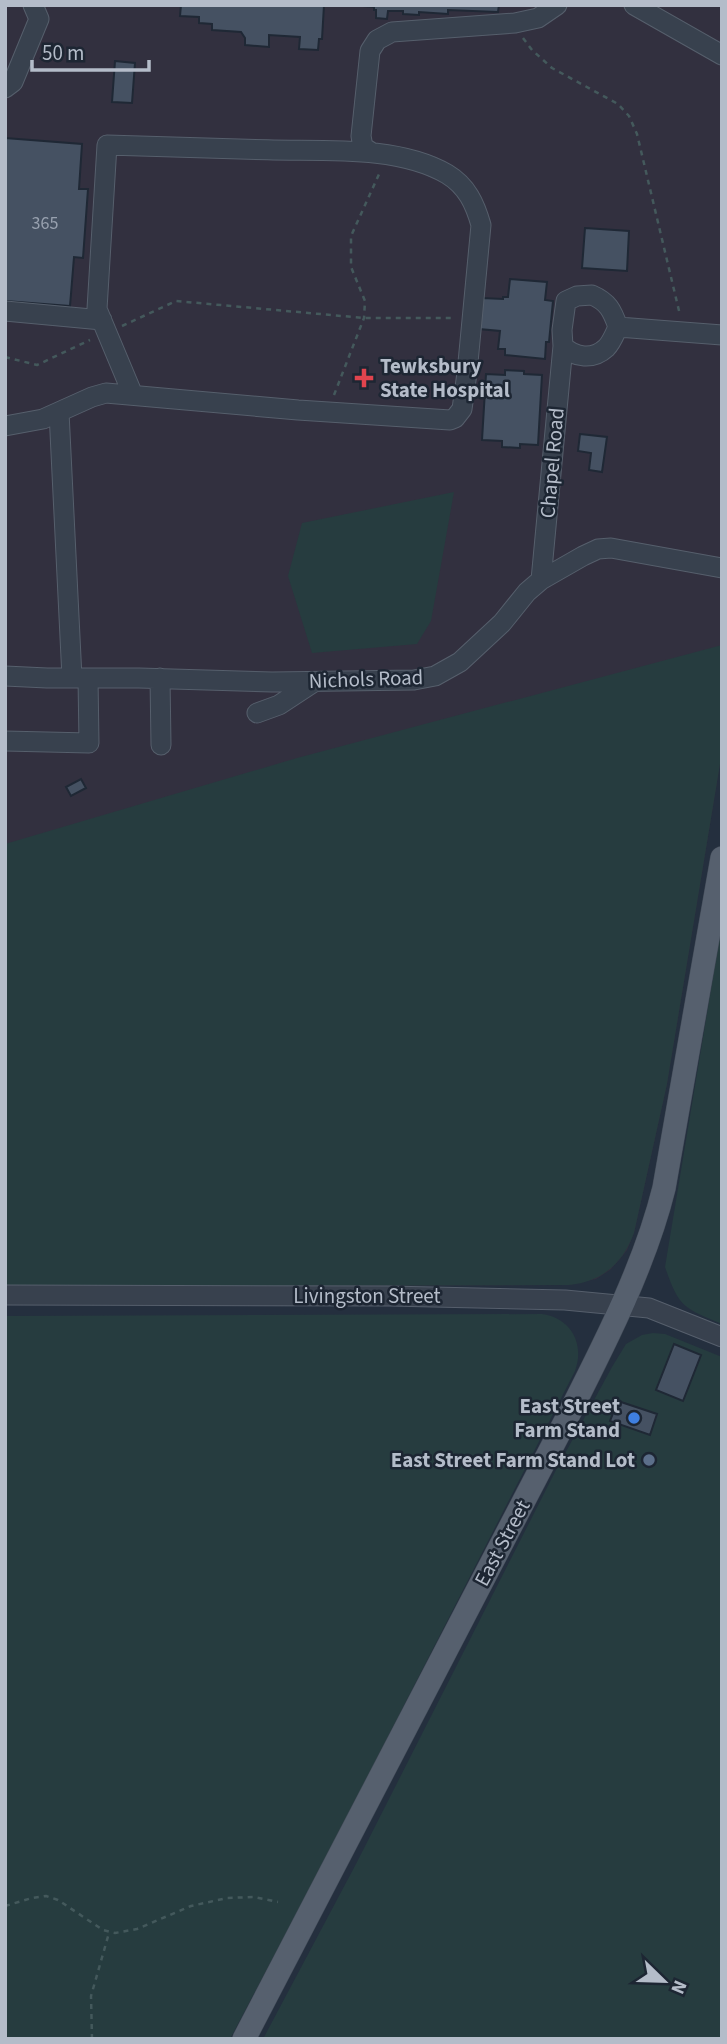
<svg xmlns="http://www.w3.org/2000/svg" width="727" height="2044" font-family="'Source Sans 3',sans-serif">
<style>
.medical{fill:#32303f}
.green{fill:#263c3f}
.building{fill:#455162;stroke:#1f2835;stroke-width:2}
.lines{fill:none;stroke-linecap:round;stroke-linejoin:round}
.minor-casing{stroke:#565f6c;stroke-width:21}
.major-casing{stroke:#414a57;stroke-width:24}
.path{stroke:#44595c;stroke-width:2.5;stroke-dasharray:5 5;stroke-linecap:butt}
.minor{stroke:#38414e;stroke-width:19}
.major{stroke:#56606e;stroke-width:23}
.health-dot{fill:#e0444e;stroke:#1d2633;stroke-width:2.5}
.shop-dot{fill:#3f7fe0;stroke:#1d2633;stroke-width:2.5}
.service-dot{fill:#5c6f8a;stroke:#1d2633;stroke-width:2.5}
.labels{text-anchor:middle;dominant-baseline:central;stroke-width:5;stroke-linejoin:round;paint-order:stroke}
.number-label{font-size:18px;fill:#98a1af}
.poi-label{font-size:21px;font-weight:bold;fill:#b4bcc9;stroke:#1d2633;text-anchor:end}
.street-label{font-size:21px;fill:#b4bcc9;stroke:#1d2633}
</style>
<rect width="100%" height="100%" fill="#242f3e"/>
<path class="medical" d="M5,5h717v747l-55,332 -33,149 -7,17 -7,9 -10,11 -14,9 -27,6 -564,2z"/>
<path class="green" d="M454,492l-23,129 -14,23 -105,9 -24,-77 14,-53z
M722,645v107l-55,332 -33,149c-11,30 -32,49 -65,52l-564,2v-443l292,-86z
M722,923v401c-38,-16 -43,-16 -57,-57z
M542,1314c29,4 43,30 33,57l-245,479 -100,189h-225v-723z
M653,1333l12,1 57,23v682h-459l93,-175 200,-394 56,-103 14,-23 16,-9z"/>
<path class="building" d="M181,5h143l-2,34h-3l-1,11 -19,-1 1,-12 -31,-2v12l-24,-2v-7l-4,-6 -29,-2v-6l-13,-1v-6l-19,-1z
M351,5h148l-1,7 -50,-2v4l-29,-2v3l-16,-1v-3h-15l-1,8 -11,-1v-8h-2v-3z
M115,61l20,2 -3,40 -20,-1z
M5,138l77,6 -3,45h9l-5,69 -9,-1 -4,49 -65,-5z
M585,228l44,3 -2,40 -45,-3z
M510,279l37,3 -2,18 8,1 -4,41h-3l-1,17 -40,-4v-6h-7l2,-18 -21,-2 3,-31 21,1v-2h5z
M505,370l19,1v3l18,1 -4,70 -18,-1v4l-18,-1v-6l-20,-1 4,-66 19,1z
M580,434l27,3 -5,35 -13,-2 2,-17 -13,-2z
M81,779l5,9 -15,8 -5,-9z
M674,1344l27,11 -18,46 -27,-11z
M618,1401l39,13 -7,21 -40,-14z"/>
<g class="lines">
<defs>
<path id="minor" d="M634,5l88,50
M5,88l8,-6 26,-63 -6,-14
M371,152l-8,-5 -2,-11 9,-85 7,-11 15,-8 123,-9 23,-5 19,-13
M592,295c16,7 20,15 26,32 -3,6 -6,15 -12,21 -13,12 -31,10 -43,-2l-1,-16 4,-29 11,-5z
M5,311l97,9
M618,327l104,8
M59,412l13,266
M5,426l38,-7 49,-22 14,-4 192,17 152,10 5,-2 7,-9 5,-36 14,-148c-6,-21 -14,-39 -34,-51 -48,-28 -120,-23 -174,-24 -55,-2 -110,-3 -166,-5l-10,164 36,86
M541,580l22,-234
M5,676l42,2h92l133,4 142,-2 21,-4 25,-14 42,-39 25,-31 14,-12 42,-24 15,-7 13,-1 111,20
M160,678l1,67
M257,713l22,-8 35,-23
M5,741l84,2 -1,-65
M5,1295l384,1 176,4 84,8 73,29"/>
<path id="major" d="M244,2039l325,-625c36,-71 76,-149 95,-226l58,-330"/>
</defs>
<use href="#minor" class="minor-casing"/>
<use href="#major" class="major-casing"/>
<path class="path" d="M523,38l9,12 20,18 66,36 11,12 8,18 43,181
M122,326l54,-25 188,17h91
M5,357l32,8 53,-25
M334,395l30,-77 1,-17 -14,-34v-31l29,-64
M5,1906l27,-8 14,-2 12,4 45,30 12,3 22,-4 54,-23 36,-8 27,-1 24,5
M92,2039l-1,-43 18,-63"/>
<use href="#minor" class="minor"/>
<use href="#major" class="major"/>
</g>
<path class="health-dot" d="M360.5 367.5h7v7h7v7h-7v7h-7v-7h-7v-7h7z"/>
<circle class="shop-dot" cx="634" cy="1418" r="7"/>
<circle class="service-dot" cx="649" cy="1460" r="7"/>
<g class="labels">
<g class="number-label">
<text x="45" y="223">365</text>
</g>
<g class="poi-label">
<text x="380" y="366" text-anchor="start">Tewksbury<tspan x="380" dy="24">State Hospital</tspan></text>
<text x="620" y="1406">East Street<tspan x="620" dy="24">Farm Stand</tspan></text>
<text x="635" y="1460">East Street Farm Stand Lot</text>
</g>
<g class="street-label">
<text transform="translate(552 463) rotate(-85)">Chapel Road</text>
<text transform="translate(366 679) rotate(-2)">Nichols Road</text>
<text x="367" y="1296">Livingston Street</text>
<text transform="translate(502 1543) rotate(-62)">East Street</text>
</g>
</g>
<rect width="727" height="2044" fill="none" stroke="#b4bcc9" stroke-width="14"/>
<g transform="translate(664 1981) rotate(113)" stroke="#1d2633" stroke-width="5" paint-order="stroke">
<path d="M0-5L12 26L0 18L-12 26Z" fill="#b4bcc9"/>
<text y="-10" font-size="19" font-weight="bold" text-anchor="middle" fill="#b4bcc9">N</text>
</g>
<path d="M32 60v10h117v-10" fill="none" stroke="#b4bcc9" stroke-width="3.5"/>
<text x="42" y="60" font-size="21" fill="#b4bcc9" stroke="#1d2633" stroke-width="5" paint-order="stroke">50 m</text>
</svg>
